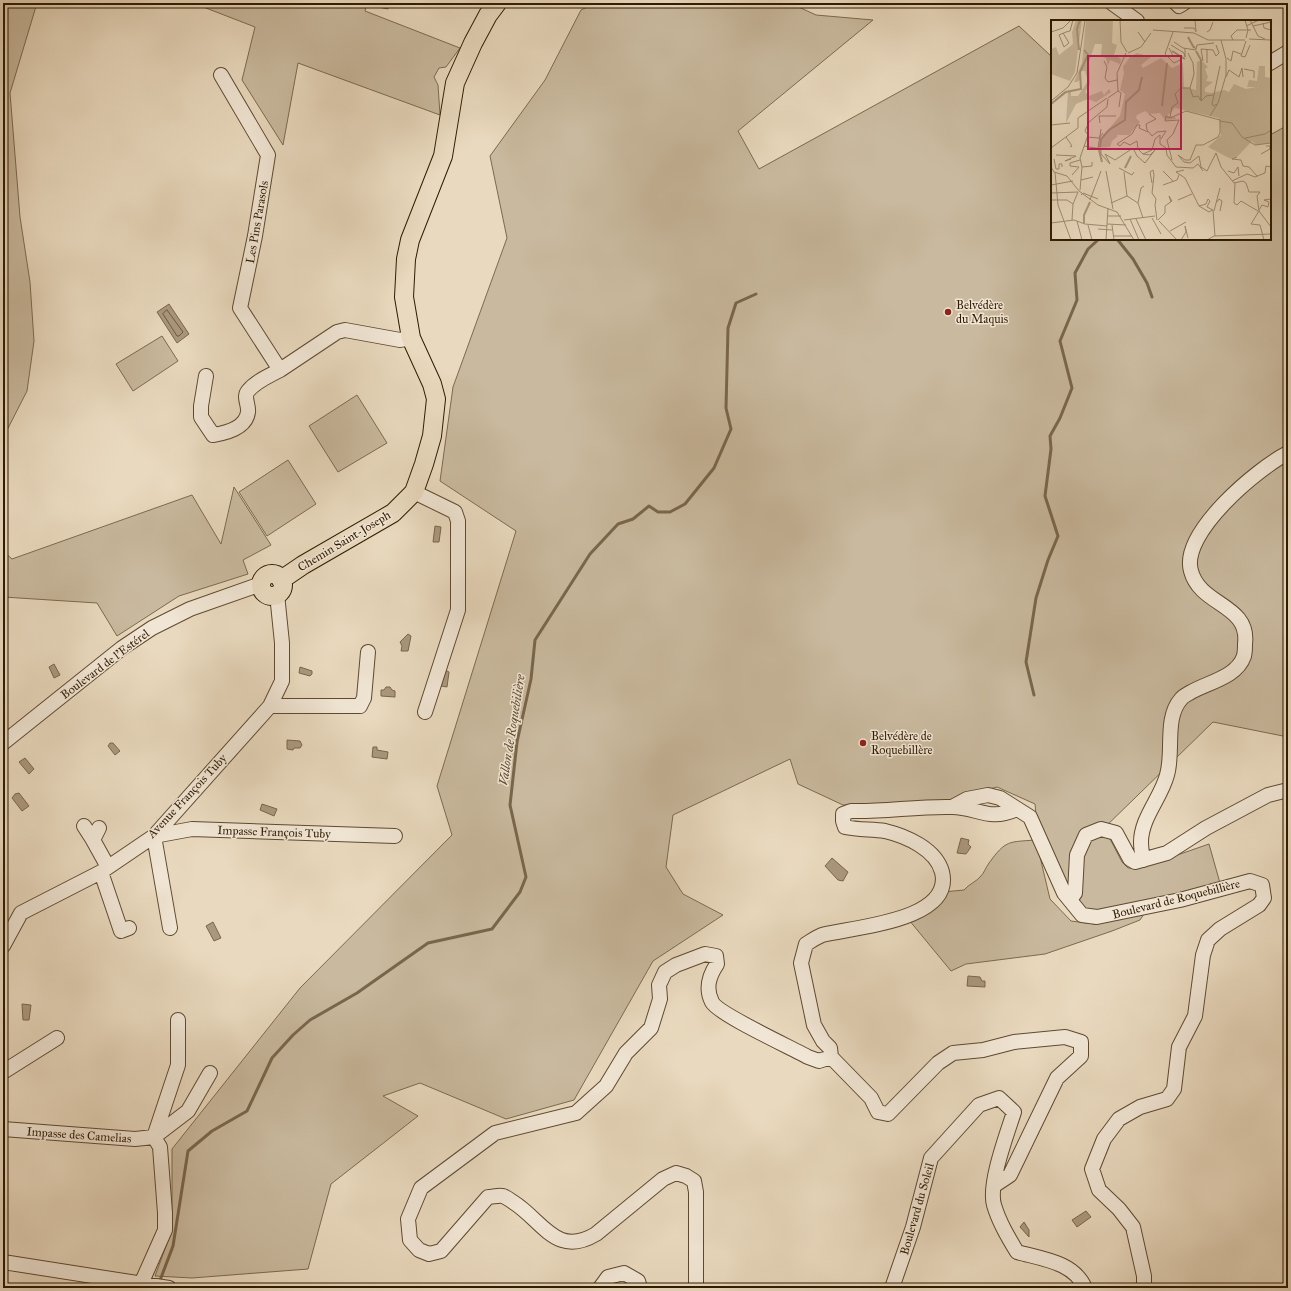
<svg xmlns="http://www.w3.org/2000/svg" width="1291" height="1291" font-family="'IM FELL Great Primer',serif">
<style>
.green{fill:#c9b99e;stroke:#7c6a4f}
.water{fill:#aa987d;stroke:#79664b}
.lines{fill:none;stroke-linecap:round;stroke-linejoin:round}
.shore{stroke:#6c5a3e;stroke-width:1}
.stream{stroke:#79664b;stroke-width:3}
.minor-casing{stroke:#5e4a30;stroke-width:16}
.major-casing{stroke:#2f1b00;stroke-width:20}
.minor{stroke:#f1e6d5;stroke-width:14}
.major{stroke:#e9d9be;stroke-width:18}
.poi-dot{fill:#8f2418;stroke:#f1e6d5;stroke-width:1.5}
.labels{text-anchor:middle;dominant-baseline:central;stroke-width:3;stroke-linejoin:round;paint-order:stroke}
.street-label{font-size:12px;fill:#2f1b00;stroke:#f1e6d5}
.poi-label{font-size:12px;fill:#2f1b00;stroke:#f1e6d5;text-anchor:start}
.water-label{font-size:13px;font-style:italic;fill:#604d32;stroke:#f1e6d5}
.inset-river{fill:none;stroke:#aa987d;stroke-width:2}
.inset-road{fill:none;stroke:#9f8d72;stroke-width:1}
.view{fill:#c2185b;fill-opacity:0.15;stroke:#c2185b;stroke-width:2}
.inset-edge{fill:none;stroke:#2f1b00;stroke-width:2}
</style>
<rect width="100%" height="100%" fill="#e9d9be"/>
<filter id="stains"><feTurbulence type="fractalNoise" baseFrequency=".005" numOctaves="4"/><feColorMatrix values="0 0 0 0 .2 0 0 0 0 .09 0 0 0 0 .02 0 0 0 .5 -.17"/></filter>
<radialGradient id="worn" r=".72"><stop offset=".6" stop-color="#630" stop-opacity="0"/><stop offset="1" stop-color="#630" stop-opacity=".3"/></radialGradient>
<path class="green" d="M3,3h34l-27,90 10,124 10,65 4,59 -7,50 -24,47z
M193,3h174l-2,8 95,37 -14,19 -7,1 -5,9 4,8 2,30 -142,-52 -15,82 -41,-65 13,-53z
M595,3h195l26,12 57,5 -135,111 21,38 260,-143 33,31v182h218v-104l18,-10v612l-75,-15 -113,110 -11,-4 -18,56 -4,3 -31,-73 -1,-10 -38,-17 -56,15 -98,3 -45,-21 -8,-25 -117,56 -7,52 17,27 40,21 -70,46 -79,139 -68,19 -86,-36 -37,13 35,20 -87,68 -23,85 -116,9 -37,-2 17,-46v-81l128,-161 152,-153 -15,-49 79,-255 -76,-50 13,-94 54,-149 -17,-82 55,-76 36,-70z
M162,336l16,25 -45,30 -17,-27z
M357,395l30,48 -49,29 -29,-46z
M288,460l28,44 -49,32 -28,-44z
M234,487l37,58 -28,15 5,14 -69,22 -62,40 -20,-33 -94,-6v-46l9,8 180,-64 29,49z
M1099,835l10,2 13,25 6,6h12l69,-24 11,39 -50,15 -79,16 -9,-5 -4,-9 5,-55z
M1036,840l14,59 21,22 24,3 49,-10 -4,6 -28,11 -67,23 -79,10 -15,7 -42,-51 34,-28 21,-2c5,-6 12,-8 17,-14 3,-3 5,-9 8,-13 17,-23 19,-21 47,-23z"/>
<path class="water" d="M374,3h15l-1,6 -15,-3z
M169,304l20,30 -12,9 -20,-31z
M435,526l6,1 -2,15h-6z
M408,634l3,2 -3,15h-7l1,-5 -2,-4z
M54,664l6,11 -6,3 -5,-11z
M300,667l12,4v3l-2,2 -11,-3z
M445,670l4,2 -2,15 -6,-1z
M386,687h4l2,3 3,1v6l-14,-1v-6h3z
M287,740l13,1 2,4 -2,3h-6l-1,2 -6,-1z
M110,743h3l7,8 -5,4 -7,-9z
M373,747h4v3l11,2 -1,7 -15,-2z
M25,758l9,11 -5,5 -10,-12z
M19,793l10,13 -7,5 -10,-13 3,-4z
M262,804l15,5 -3,7 -14,-6z
M961,838l8,2 -1,4 3,3 -5,7 -9,-1z
M832,858l16,14 -5,9 -5,-1 -13,-14z
M213,922l8,16 -7,3 -8,-15z
M968,976l12,1 2,4h3v6l-18,-1z
M22,1004l9,1 -2,15h-6z
M1086,1211l5,6 -14,10 -5,-7z
M1024,1222l5,8v7l-9,-10z"/>
<g class="lines">
<path class="shore" d="M167,310l16,22 -4,4h-2l-14,-22z"/>
<path class="stream" d="M1117,239l16,20 14,24 5,14
M1034,695l-8,-33 10,-64 12,-38 10,-24 -13,-40 6,-47 -1,-13 10,-18 12,-30 -12,-47 17,-41 -2,-27 13,-24 11,-10
M159,1283l14,-37 15,-95 24,-20 35,-20 25,-53 21,-23 17,-15 47,-27 71,-50 64,-14 28,-37 6,-15 -16,-72 7,-63 14,-63 4,-39 55,-86 28,-30 15,-5 16,-13 9,6h12l15,-8 29,-36 17,-39 -5,-21 2,-80 8,-25 20,-9"/>
<defs>
<path id="minor" d="M1112,3l25,18
M1176,3l3,3 5,-3
M1270,63l18,-11
M221,75l47,80 -13,81 -15,72 40,62 57,-38 8,-2 55,10 11,-2
M206,376l-5,30v11l12,18c13,-2 33,-7 35,-23 1,-7 -5,-15 0,-21 8,-10 21,-15 32,-21
M414,492l41,20 3,9v89l-33,102
M270,706h90l4,-8 4,-46
M3,743l119,-95 30,-20 38,-19 71,-25
M954,806l13,-7 21,-4 12,3 30,19 34,76 18,22 15,2 83,-17 70,-19 12,4 2,13 -5,7 -39,24 -12,11 -5,15 -8,61 -16,31 -5,42 -7,10 -27,8 -21,12 -15,20 -12,30 7,21 20,19 14,18 11,49v12
M84,826l9,14
M99,828l-6,12 15,27
M1143,860c-1,-6 -2,-12 -2,-18 0,-24 20,-44 26,-67 7,-23 -3,-57 14,-76 2,-3 7,-5 10,-7 18,-10 46,-15 53,-36 1,-4 1,-8 1,-12 5,-40 -45,-38 -54,-73 -11,-38 67,-103 97,-118
M101,872l20,59 8,-3
M1070,900l5,-7 2,-38 9,-20 15,-6 15,4 14,26 5,3 32,-9 39,-25 62,-33 20,-5
M170,928l-16,-92 38,-7 203,7
M3,946l18,-33 80,-41 53,-36 116,-130 12,-25v-38l-5,-49
M831,1057l-1,-9 -7,-7 -9,-16 -13,-62 5,-19c5,-3 11,-7 16,-9 31,-8 132,-14 120,-63 -6,-23 -36,-36 -57,-41 -13,-2 -27,-1 -40,-4l-2,-6v-7l8,-3c33,1 67,-5 101,-4 25,0 37,15 65,2
M831,1057l40,41 7,14 10,2 50,-51 15,-10 30,-3 31,-8 51,-5 16,5v14l-24,22 -47,97 -15,10
M3,1072l54,-34
M3,1129l132,10 19,-2 34,-26 22,-38
M3,1262l166,26
M141,1284l24,-54v-17l-5,-66 -6,-10 24,-72v-45
M600,1288l8,-11 16,-4 14,8 2,7
M696,1288v-96l-2,-11 -8,-5 -10,-3 -13,6 -67,55c-40,24 -54,-14 -83,-32 -3,-2 -7,-5 -10,-6 -4,-1 -11,1 -15,1l-47,54 -12,3 -10,-4 -9,-10 -2,-21 13,-31 74,-55 81,-20 30,-27 20,-33 25,-25 9,-29 -1,-14 6,-13 11,-7 29,-11 11,2 1,8c-8,12 -12,24 -5,38 6,12 80,46 96,55l11,4 12,-4
M892,1288l21,-61 18,-69 48,-53 20,-7 15,14c-7,22 -26,72 -20,93 5,17 14,32 23,47 25,7 57,10 68,36"/>
<path id="major" d="M261 585a11 11 0 1 1 22 0a11 11 0 1 1-22 0Z
M281,580l22,-15 90,-52 21,-21 10,-28 8,-28 4,-37 -4,-15 -21,-46 -7,-41 2,-38 4,-19 33,-84 12,-73 18,-40 15,-28 9,-12"/>
</defs>
<use href="#minor" class="minor-casing"/>
<use href="#major" class="major-casing"/>
<use href="#minor" class="minor"/>
<use href="#major" class="major"/>
</g>
<g class="poi-dot">
<circle cx="948" cy="312" r="4"/>
<circle cx="863" cy="743" r="4"/>
</g>
<g class="labels">
<g class="street-label">
<text transform="translate(257 222) rotate(-80)">Les Pins Parasols</text>
<text transform="translate(344 541) rotate(-31)">Chemin Saint-Joseph</text>
<text transform="translate(105 664) rotate(-37)">Boulevard de l'Estérel</text>
<text transform="translate(187 796) rotate(-47)">Avenue François Tuby</text>
<text transform="translate(274 832) rotate(2)">Impasse François Tuby</text>
<text transform="translate(1176 899) rotate(-14)">Boulevard de Roquebillière</text>
<text transform="translate(79 1135) rotate(4)">Impasse des Camelias</text>
<text transform="translate(917 1209) rotate(-74)">Boulevard du Soleil</text>
</g>
<g class="poi-label">
<text x="956" y="305">Belvédère<tspan x="956" dy="14">du Maquis</tspan></text>
<text x="871" y="736">Belvédère de<tspan x="871" dy="14">Roquebillère</tspan></text>
</g>
<g class="water-label">
<text transform="translate(512 730) rotate(-81)">Vallon de Roquebilière</text>
</g>
</g>
<g transform="translate(1051 20)">
<rect width="220" height="220" fill="#e9d9be"/>
<path d="M25,0h6l-7,52 -5,9 -19,-7v-25l5,-2 3,8 14,-11 -1,-12zM35,0h27l-1,23 5,2 -3,10 7,4 -1,5 -10,-4 -2,6 -2,-8 -5,-2 1,-12h-7l-6,18 1,22 -5,8 4,4 13,-5 2,4 5,-6 2,3 -15,10 -8,-3 -12,5 -10,19 2,-31h3v4h7l10,-15 -3,-10h-4v8l-4,3h-3l8,-19zM86,33l14,4 -10,8 2,3 18,-10 11,10 11,-5 1,24 12,3 1,-28 4,-2 7,7 -3,2 3,8 -2,4 7,1 -8,6v4l6,1 13,-3 5,2 5,-8 12,5 10,-2h-9l2,-7 8,1 2,-15h6v11l6,1v65l-15,2 -4,-4 -14,15 -7,3 -23,-12 13,-12 -2,-17 -44,-10 -8,8 8,1 1,2 -11,1 -5,-7 -11,1 -4,-3 -8,4 -1,3 4,4 -11,13h-13l2,1 -6,5 -2,6 -11,1 1,-9 20,-23 5,-22 -5,-4 4,-17 -1,-6 7,-10z" fill="#c9b99e"/>
<path class="inset-river" d="M137,17l6,11M28,30l-2,-21 3,-9M121,31l13,8M145,31l5,9v40M0,84l15,-12 15,-3 -1,-17 8,-17 -4,-5M111,86l5,-43M49,127l1,-8 8,-9 16,-10 1,-18 13,-12 3,-13M48,130l3,12M74,148l6,-12M33,203v-8l6,-13"/>
<path class="inset-road" d="M69,0l1,22 6,10M144,0l1,12M159,0h25M194,0l3,10 -2,8M199,0l8,16 7,3M212,3l1,5 7,2M195,6l13,-6M202,6l18,-4M133,8h10l2,3M102,10l41,3 14,7h37M0,12l12,-4 8,-8M87,12l7,10M122,12l-8,22 9,9 8,-4M156,12l3,-2 3,-8M12,13l6,10 -5,4 -5,-12 7,-3 4,-1 3,-11M198,19l22,1M182,20l-2,-4 6,-6h14M195,21l-5,15 4,1 5,-12M123,22l9,6 13,2 -2,-4M120,25l13,8 1,4v-9M118,28l4,8 6,-1M145,29l1,-4 17,-2M156,29v14M77,33l13,-6 10,-14M137,33l5,10 1,11 -4,14M176,38l4,3 2,-10 8,3M53,41l3,6 -2,11 3,4 9,-2M152,41l-2,-12 12,1 3,6 3,-3 -3,-8M193,49l10,2v7M175,57l3,-7 10,7 3,-9 1,9M139,68l3,9 5,-1 3,5 5,-5 7,-1M67,71l3,2 -2,14M57,78l10,-7 -1,-18 9,-20M4,80l10,-8M0,81l17,-14 9,-14 8,-53M166,84l-4,2 -1,-2 8,-38M98,94l7,5 -10,5 1,6 5,6 5,-4 9,-1 -5,8M159,96l8,-13 8,-28v-16l-5,-19M119,97l2,-10 6,-4 -3,-9 6,-6h9M114,101l1,-5 4,2 16,-7 34,9v13l-2,4 -15,8h-7l-6,15h-5l-7,-5 6,7 6,1 9,-7 2,11 6,4 9,-18 5,14 13,16 9,-2 3,2 3,9h11l-3,4 2,15 -8,13 9,1 4,15M114,101l14,-1 -6,14 -6,6 5,20M169,101l12,2 10,14 13,8 16,-2M49,103l-1,-7h17M0,105l19,-2M34,111l4,-9 18,-15 1,-8M15,117l6,9 -2,1M36,117l12,1 4,-5M194,118l20,-4 6,-4M33,126l17,3v5l9,10 -5,-10 10,6 18,-12 4,8 8,7 10,-13 -5,5 -7,-1 9,-4 3,-11 5,-4v9l6,4 1,7 9,12 17,1 5,-4 5,7M0,128l27,-20v-10l29,-20M47,128l3,-19M92,134l-5,-5 -1,-8 -7,4 -6,-3 -4,4 -3,-2 15,-10 5,-9h3l-1,3 9,4M210,134l9,-5v-3h-4M5,135l20,1 -11,5 6,-2M186,137l-5,2 9,1 2,6 6,1 8,9M3,139l2,10h3v-5h3v3M0,147l3,5 13,4 12,15M31,147l10,-1v-4M68,148l13,7 2,-3M133,150l-8,2 9,6 14,28 7,-2 2,-5 2,2 -3,6 6,3 2,26M55,151l7,38M112,151l10,10M177,151l6,2 4,-6 1,9M4,152l3,33 13,35M73,152l3,24M21,155l7,-8 -9,-1v-3l10,-3M30,160l12,-3M181,161l15,-7 8,3 10,-4 1,-7 5,1M101,163l-2,-11 3,-2 1,5 -2,18 4,6 -1,6 2,15M184,163l-1,20 3,2 4,-4 17,10M0,165l22,-4M112,165l14,-5 2,-5M29,170l2,-23 -2,-9 8,-23 -3,-4M28,171l19,14 19,7 17,28M0,173l27,-1M30,175l2,-2 15,6M0,180h16l6,4M39,180l11,-29M127,180l14,-6M166,182l2,-3 3,2 -2,10M60,183l16,-7 11,7 5,15M87,183l3,-15 3,-2M148,186l10,6 3,-2M208,190l3,-5 6,2 1,-5 -5,-2 7,-1M163,191l6,-23M208,191l12,16M57,196h13M101,198l9,16M79,199l9,21M85,199l10,21M21,200l1,-16 5,-12M73,200l31,-4M107,200l7,-7v-7l7,-5 -3,-5 2,6M26,201l5,19M108,201l18,19M0,203l23,-3 11,4 22,2M56,204l19,1M37,205l4,15M61,205l2,15M47,209l14,1M119,211l16,-9M62,216h19M55,220l2,-32M130,220l5,-8 -1,-6 3,12M156,220l7,-4 57,-2"/>
<path class="view" d="M37,36h93v93h-93z"/>
<rect width="220" height="220" class="inset-edge"/>
</g>
<rect width="1291" height="1291" fill="none" stroke="#e9d9be" stroke-width="16"/>
<rect x="4" y="4" width="1283" height="1283" fill="none" stroke="#2f1b00" stroke-width="2"/>
<rect x="8" y="8" width="1275" height="1275" fill="none" stroke="#2f1b00"/>
<rect width="100%" height="100%" filter="url(#stains)"/>
<rect width="100%" height="100%" fill="url(#worn)"/>
</svg>
